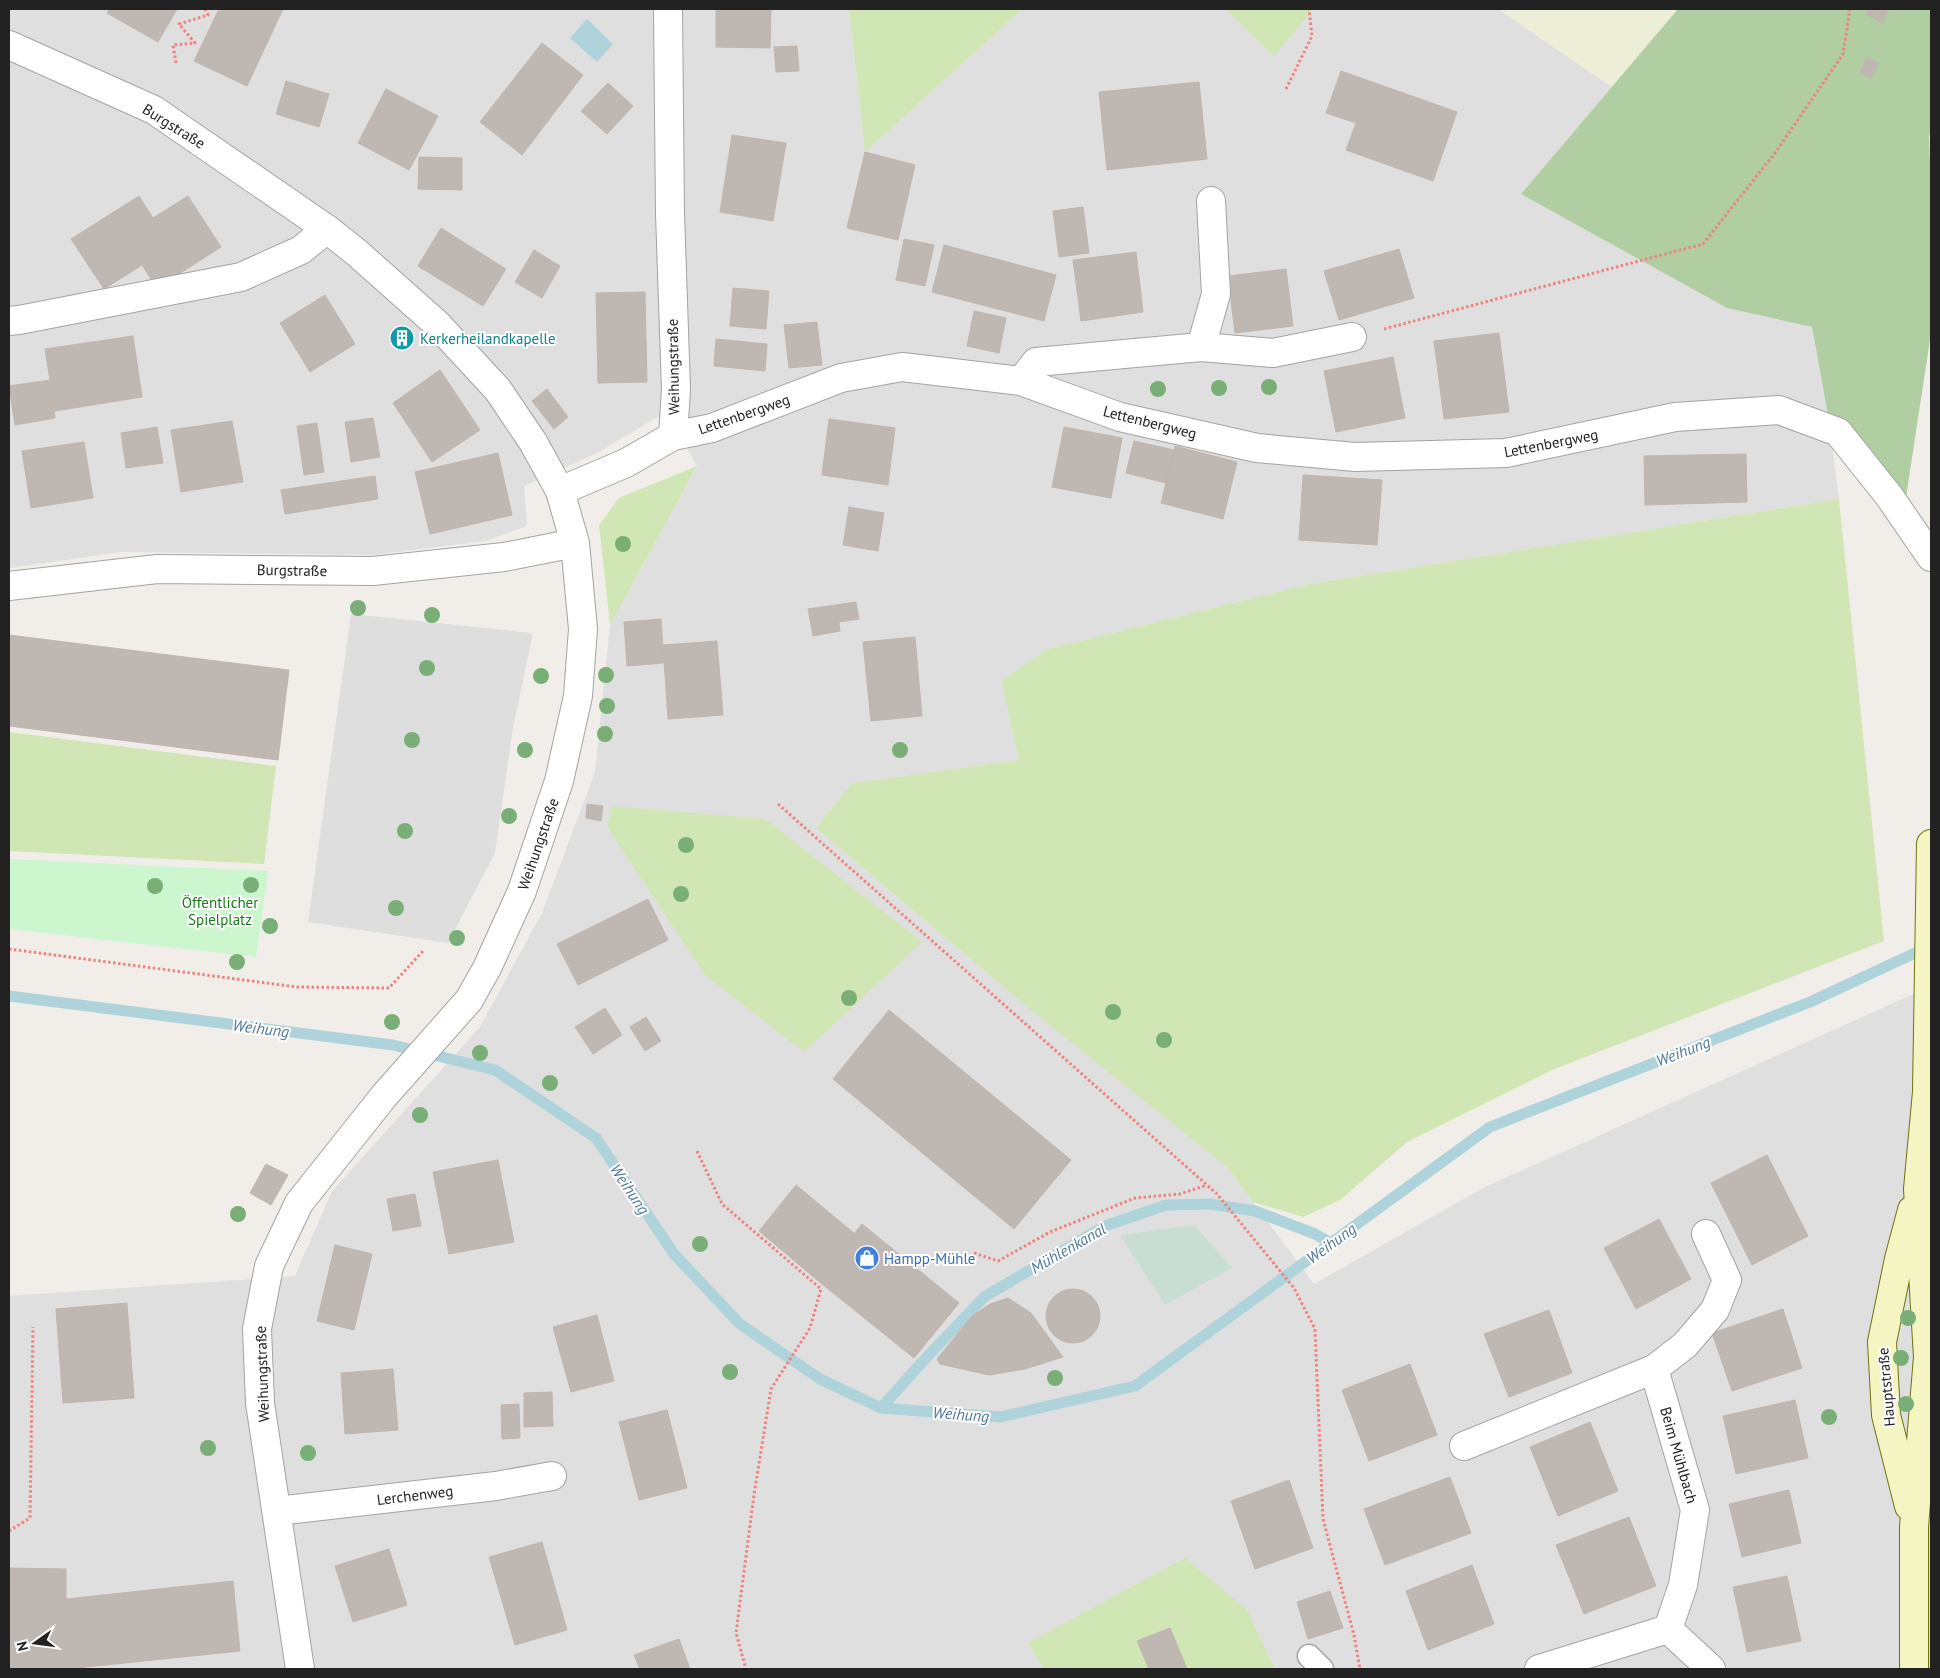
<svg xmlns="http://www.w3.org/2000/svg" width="1940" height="1678" font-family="'PT Sans',sans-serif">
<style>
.residential{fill:#e0dfdf}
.farmland{fill:#edeed7}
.grass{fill:#d0e6b5}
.forest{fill:#b1cda2}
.wetland{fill:#c8ded2}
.park{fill:#ccf6cd}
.parking{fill:#dedede}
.water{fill:#aed3da}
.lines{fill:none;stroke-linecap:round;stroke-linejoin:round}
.stream{stroke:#aed3da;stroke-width:11}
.building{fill:#bfb7b2;stroke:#c2b5ad}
.service-casing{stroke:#a3a3a3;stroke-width:25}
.minor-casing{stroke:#a3a3a3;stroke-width:30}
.secondary-casing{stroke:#6e730f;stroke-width:30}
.path{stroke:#ef827d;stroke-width:3;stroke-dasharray:2.5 2.5;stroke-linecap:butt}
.service{stroke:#fff;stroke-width:22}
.minor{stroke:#fff;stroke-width:28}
.secondary{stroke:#f5f5c4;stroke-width:28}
.tree{fill:#79ae76}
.labels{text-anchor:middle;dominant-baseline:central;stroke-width:4;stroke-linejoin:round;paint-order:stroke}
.street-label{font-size:15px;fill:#222;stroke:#fff}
.culture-label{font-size:15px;fill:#0d838f;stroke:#fff;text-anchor:start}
.park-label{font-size:15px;fill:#167a18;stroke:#fff}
.shop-label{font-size:15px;fill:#366cbe;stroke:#fff;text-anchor:start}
.water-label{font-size:16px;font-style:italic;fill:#4e799b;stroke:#fff}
</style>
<rect width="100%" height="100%" fill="#f1eeea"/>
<path class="residential" d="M9,9h840l16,143 157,-143h203l49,46 40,-46h184l114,78 -91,107 206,114 85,19 17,94 10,78 -529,85 -263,65 -46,32 18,79 -167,23 -36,45 170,144 242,196 86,116 171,-97 446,-201v683h-1922v-373l286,-20 37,-85 148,-164 62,-114 53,-141 15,-147 87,-159 -31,-54 -69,41 -73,33 3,40 -42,15 -112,14 -252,-3 -112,16z"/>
<path class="farmland" d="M1498,9h180l-66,78z"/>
<path class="grass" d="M849,9h173l-157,143z
M1225,9h89l-40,47z
M697,466l-87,159 -11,-100 20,-27z
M1839,499l45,442 -332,129 -145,72 -67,58 -37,17 -50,-15 -25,-34 -197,-158 -215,-182 36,-45 167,-23 -18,-79 46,-32 263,-65z
M9,732l267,34 -12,98 -255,-13z
M612,806l153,13 157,123 -118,110 -98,-76 -99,-149z
M1185,1558l62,52 28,59h-231l-16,-26z"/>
<path class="forest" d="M1678,9h253v123l-2,4 2,51v146l-28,184 -74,-96 -17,-94 -85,-19 -206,-114z"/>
<path class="wetland" d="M1194,1225l38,43 -67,37 -45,-70z"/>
<path class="park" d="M9,859l259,12 -12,86 -247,-28z"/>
<path class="parking" d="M351,614l182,19 -20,95 -18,125 -47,90 -140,-21z"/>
<path class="water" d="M587,19l26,25 -16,18 -27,-24z"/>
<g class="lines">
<path class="stream" d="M9,996l384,49 102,25 101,68 78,116 66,70 80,55 61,29 119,9 135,-31 355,-259 320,-125 120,-56
M881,1408l44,-49 59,-62 121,-71 61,-21 44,-1 45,7 60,23 16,9"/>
</g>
<path class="building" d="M110,9h67l-19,33 -51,-29z
M219,9h64l-36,77 -53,-25z
M716,9h55l-1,39 -54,-1z
M1868,9h21l-7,14 -16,-9z
M542,43l41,32 -61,80 -42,-33z
M797,46l2,25 -23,1 -2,-25z
M1867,57l11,6 -7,15 -11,-6z
M1341,71l116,41 -24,69 -87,-31 10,-27 -30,-10z
M286,81l43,13 -10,33 -43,-13z
M1199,82l8,77 -100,11 -8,-78z
M608,83l25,23 -26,28 -26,-23z
M386,89l52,27 -29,54 -51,-27z
M732,135l54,8 -13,78 -53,-9z
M865,152l50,13 -17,75 -51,-12z
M419,157l43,1v32l-44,-1z
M139,196l14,22 35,-22 33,51 -64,41 -15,-23 -38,24 -33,-50z
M1083,207l6,46 -30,4 -6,-46z
M441,228l65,41 -23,37 -65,-40z
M904,239l30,6 -9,41 -29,-6z
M944,245l112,30 -12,46 -112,-29z
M1399,249l15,49 -75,22 -15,-49z
M534,250l26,16 -18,32 -27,-16z
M1136,252l7,60 -62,9 -8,-61z
M1286,269l7,57 -58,7 -7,-57z
M733,288l36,3 -3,38 -36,-3z
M645,292l2,90 -49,1 -2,-90z
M325,295l30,49 -45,28 -30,-49z
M974,311l32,7 -7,35 -32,-7z
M817,322l5,43 -33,3 -5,-43z
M401,329l10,11 -10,7 -8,-10z
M1499,333l10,79 -65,7 -10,-78z
M133,336l9,61 -87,14 -10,-62z
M716,339l51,5 -2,27 -51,-5z
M1393,357l12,61 -69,14 -12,-61z
M440,370l40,60 -48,32 -39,-59z
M50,380l5,38 -40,7 -6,-39z
M547,389l21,28 -14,12 -22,-28z
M373,418l7,39 -29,5 -6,-40z
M829,419l66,9 -7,57 -66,-10z
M232,421l11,61 -62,10 -10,-62z
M317,423l7,49 -20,3 -7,-49z
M157,427l6,36 -37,5 -5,-35z
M1064,427l58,11 -11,60 -59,-11z
M1134,441l40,9 -8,33 -40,-10z
M84,442l9,56 -62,10 -9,-57z
M1175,446l62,16 -14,57 -62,-16z
M498,453l14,62 -82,19 -15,-62z
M1746,454l1,48 -102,3 -1,-49z
M1303,475l79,5 -5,65 -78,-5z
M375,476l3,23 -93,15 -4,-24z
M849,507l35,6 -6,38 -35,-6z
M856,602l3,17 -20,3 1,9 -27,5 -5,-27z
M661,619l3,44 -37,3 -3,-44z
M9,635l280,35 -11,90 -269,-34z
M915,637l7,79 -51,5 -8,-79z
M717,641l6,74 -55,4 -5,-74z
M587,804l16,2 -2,15 -15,-3z
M648,899l20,41 -90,45 -21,-41z
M605,1008l17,27 -29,19 -18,-27z
M889,1010l182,150 -57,69 -181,-150z
M646,1017l15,24 -16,10 -15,-24z
M1767,1155l41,81 -56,29 -41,-82z
M498,1160l16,82 -65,12 -16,-82z
M266,1164l22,11 -17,30 -21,-12z
M796,1185l59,49 -38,46 -58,-49z
M415,1194l6,32 -28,5 -6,-32z
M1659,1219l32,60 -55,30 -32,-61z
M862,1224l97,79 -45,55 -97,-78z
M335,1245l37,9 -18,76 -37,-9z
M1046 1316a27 27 0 1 1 54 0a27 27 0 1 1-54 0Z
M1008,1298l23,15 32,44 -38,12 -36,6 -49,-11 -3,-5 35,-43 18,-12z
M127,1303l7,95 -71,5 -7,-94z
M1783,1309l19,59 -70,23 -20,-58z
M1549,1310l23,63 -63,24 -25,-63z
M597,1315l17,66 -43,11 -18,-65z
M1410,1364l27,71 -68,26 -27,-71z
M393,1369l5,61 -53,4 -4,-61z
M552,1392l1,34 -29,1v-34z
M1795,1400l13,58 -72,16 -13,-58z
M519,1404l1,34 -18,1 -1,-34z
M667,1410l20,78 -48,12 -20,-78z
M1590,1422l28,69 -60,25 -28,-69z
M1450,1477l21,56 -86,32 -21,-56z
M1289,1480l24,68 -58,21 -24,-68z
M1789,1490l12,53 -59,14 -13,-53z
M1629,1517l27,69 -72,28 -28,-69z
M542,1542l25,88 -52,15 -26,-88z
M389,1549l18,56 -54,17 -18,-56z
M1472,1565l22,59 -66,26 -22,-59z
M9,1568l57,1v30l167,-18 7,70 -173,18h-58z
M1787,1576l14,65 -54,11 -14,-65z
M1330,1591l13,37 -35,11 -11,-37z
M1170,1628l17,41h-38l-12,-28z
M679,1639l11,30h-50l-6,-14z"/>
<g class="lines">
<defs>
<path id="service" d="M1309,1656l13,13"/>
<path id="minor" d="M9,45l145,65 173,119 29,23 81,72 61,66 35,52 27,49 15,52 8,86 -5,67 -19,85 -37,110 -35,77 -18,32 -85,96 -85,107 -30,63 -12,63 3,74 40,266
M9,321l10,-1 222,-43 60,-27 26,-21
M1201,347l15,-53 -5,-93
M1021,381l15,-19 165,-15 72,6 79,-16
M673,436l39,-8 129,-50 61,-11 119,14 99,36 137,31 98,9 151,-4 169,-36 104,-7 59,22 51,64 42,61
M560,491l66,-28 47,-27 3,-47 -6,-175 -2,-205
M9,586l148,-17 216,2 131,-14 71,-14
M1654,1369l41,141 -12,75 -15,44 43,40
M1464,1446l190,-77 31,-24 30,-35 12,-30 -21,-46
M277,1511l219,-25 56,-10
M1539,1669l129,-40"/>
<path id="secondary" d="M1909,1506l-23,-91 -4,-73 17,-83 13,-49
M1914,1669v-142l14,-170 -10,-168 9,-97 4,-248"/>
</defs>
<use href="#service" class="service-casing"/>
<use href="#minor" class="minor-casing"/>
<use href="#secondary" class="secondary-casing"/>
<path class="path" d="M176,63l-3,-18 22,-2 -16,-19 29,-9 -3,-6
M1286,89l26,-53 -3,-27
M1384,329l319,-85 72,-91 68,-99 7,-45
M778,804l439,390 77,94 21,41 8,190 31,116 6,34
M9,949l288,38 92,1 34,-37
M697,1151l25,53 99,85 -11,39 -39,61 -17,106 -18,138 10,36
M974,1253l24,8 52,-29 85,-34 45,-4 27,-9
M9,1531l21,-13 3,-191"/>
<use href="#service" class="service"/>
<use href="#minor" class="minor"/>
<use href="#secondary" class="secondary"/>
</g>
<g class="tree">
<circle cx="1269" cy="387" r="8"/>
<circle cx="1219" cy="388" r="8"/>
<circle cx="1158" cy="389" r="8"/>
<circle cx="623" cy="544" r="8"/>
<circle cx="358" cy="608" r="8"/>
<circle cx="432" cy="615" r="8"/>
<circle cx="427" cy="668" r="8"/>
<circle cx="606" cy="675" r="8"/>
<circle cx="541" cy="676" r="8"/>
<circle cx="607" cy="706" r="8"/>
<circle cx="605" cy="734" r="8"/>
<circle cx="412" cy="740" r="8"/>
<circle cx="525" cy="750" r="8"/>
<circle cx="900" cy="750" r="8"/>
<circle cx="509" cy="816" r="8"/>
<circle cx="405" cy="831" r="8"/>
<circle cx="686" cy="845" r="8"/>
<circle cx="251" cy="885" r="8"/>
<circle cx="155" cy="886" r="8"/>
<circle cx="681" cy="894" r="8"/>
<circle cx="396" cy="908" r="8"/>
<circle cx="270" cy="926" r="8"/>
<circle cx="457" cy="938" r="8"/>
<circle cx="237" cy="962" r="8"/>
<circle cx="849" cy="998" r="8"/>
<circle cx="1113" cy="1012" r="8"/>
<circle cx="392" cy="1022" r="8"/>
<circle cx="1164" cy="1040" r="8"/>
<circle cx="480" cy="1053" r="8"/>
<circle cx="550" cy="1083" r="8"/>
<circle cx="420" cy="1115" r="8"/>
<circle cx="238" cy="1214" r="8"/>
<circle cx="700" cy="1244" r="8"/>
<circle cx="1908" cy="1318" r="8"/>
<circle cx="1901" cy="1358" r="8"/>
<circle cx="730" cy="1372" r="8"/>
<circle cx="1055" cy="1378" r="8"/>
<circle cx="1906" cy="1404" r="8"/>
<circle cx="1829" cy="1417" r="8"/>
<circle cx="208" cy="1448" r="8"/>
<circle cx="308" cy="1453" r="8"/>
</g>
<defs>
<symbol id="building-disc" viewBox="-11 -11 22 22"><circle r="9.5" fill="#0f9aa8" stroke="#fff"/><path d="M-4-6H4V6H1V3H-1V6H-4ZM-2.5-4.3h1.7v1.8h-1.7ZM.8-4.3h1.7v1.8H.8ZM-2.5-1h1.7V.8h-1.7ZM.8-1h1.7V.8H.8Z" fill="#fff"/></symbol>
<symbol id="shop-disc" viewBox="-11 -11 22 22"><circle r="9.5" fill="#3f7fe0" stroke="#fff"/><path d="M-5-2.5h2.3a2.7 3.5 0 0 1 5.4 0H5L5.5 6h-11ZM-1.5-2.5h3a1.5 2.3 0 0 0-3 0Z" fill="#fff"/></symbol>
</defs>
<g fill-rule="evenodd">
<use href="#building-disc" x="388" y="324" width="28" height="28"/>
<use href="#shop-disc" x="853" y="1244" width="28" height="28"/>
</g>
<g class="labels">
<g class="street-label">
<text transform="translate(174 126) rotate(32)">Burgstraße</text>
<text transform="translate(673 367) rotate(-91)">Weihungstraße</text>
<text transform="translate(744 414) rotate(-19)">Lettenbergweg</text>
<text transform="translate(1150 422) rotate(14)">Lettenbergweg</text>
<text transform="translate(1551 443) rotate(-11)">Lettenbergweg</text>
<text transform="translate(292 570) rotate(1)">Burgstraße</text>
<text transform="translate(538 844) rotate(-71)">Weihungstraße</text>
<text transform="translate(262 1374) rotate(-92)">Weihungstraße</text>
<text transform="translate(1886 1387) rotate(-95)">Hauptstraße</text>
<text transform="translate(1679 1455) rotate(74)">Beim Mühlbach</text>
<text transform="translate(415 1495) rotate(-7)">Lerchenweg</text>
</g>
<g class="culture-label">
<text x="420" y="338">Kerkerheilandkapelle</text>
</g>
<g class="park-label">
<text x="220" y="902">Öffentlicher<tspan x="220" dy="17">Spielplatz</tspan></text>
</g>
<g class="shop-label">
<text x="884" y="1258">Hampp-Mühle</text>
</g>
<g class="water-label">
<text transform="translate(261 1028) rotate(7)">Weihung</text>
<text transform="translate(1683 1051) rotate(-21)">Weihung</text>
<text transform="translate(630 1189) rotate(56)">Weihung</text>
<text transform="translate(1331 1243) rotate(-36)">Weihung</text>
<text transform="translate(1068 1248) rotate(-30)">Mühlenkanal</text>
<text transform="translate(961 1414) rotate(4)">Weihung</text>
</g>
</g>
<rect width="1940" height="1678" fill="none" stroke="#222222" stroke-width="20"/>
<g transform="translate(35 1643) rotate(256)" stroke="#ffffff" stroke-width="4" paint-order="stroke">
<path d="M0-4L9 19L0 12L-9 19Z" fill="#222222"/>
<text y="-8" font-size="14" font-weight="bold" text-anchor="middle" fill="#222222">N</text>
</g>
</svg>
